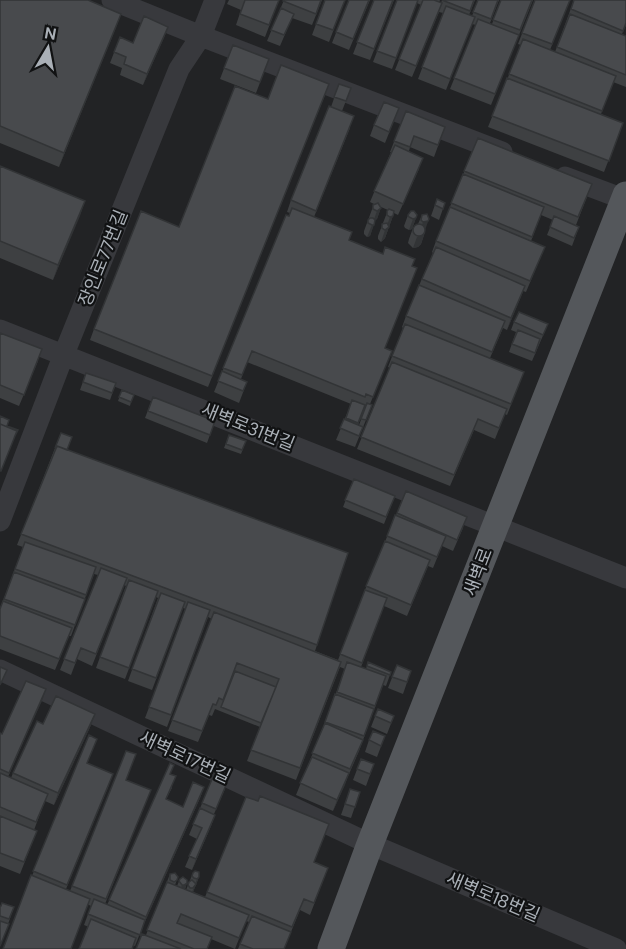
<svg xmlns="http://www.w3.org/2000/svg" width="626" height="949" font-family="'DM Sans','Noto Sans KR',sans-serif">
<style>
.built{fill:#222325}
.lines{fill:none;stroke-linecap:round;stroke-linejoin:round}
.minor{stroke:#38393d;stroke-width:21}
.major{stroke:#54575b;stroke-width:27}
.wall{fill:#3e4042;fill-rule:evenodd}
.shaded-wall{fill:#323436}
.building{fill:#484a4d;stroke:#323436;stroke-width:1.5}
.labels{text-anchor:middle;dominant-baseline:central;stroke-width:4.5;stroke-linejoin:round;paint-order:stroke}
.street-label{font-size:18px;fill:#aab0b7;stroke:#111213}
</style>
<rect width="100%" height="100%" fill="#161718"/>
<path class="built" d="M0,0h626v949h-626z"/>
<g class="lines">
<path class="minor" d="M112,0l89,36 301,116
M565,177l61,23
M0,330l626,248
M0,521l64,-167 115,-285 22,-33 14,-36
M0,670l370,174 246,105"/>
<path class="major" d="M331,949l39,-105 256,-649"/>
</g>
<path class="wall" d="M0,0l121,14 -62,153 -59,-24z
M229,0h50l-14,37 -29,-12 5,-15 -14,-6z
M284,0h38l-10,25 -20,-7 -12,28 -13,-5z
M325,0h20l-16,42 -17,-7z
M349,0h21l-21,50 -17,-7z
M374,0h20l-24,60 -17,-6z
M397,0h43l-1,2 2,1 1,-3h33l-6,15 3,1 6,-16h21l-9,23 2,1 9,-24h32l-42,105 -41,-16 26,-64 -4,-1 -26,66 -28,-11 25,-66 -4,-1 -27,65 -17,-7 26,-65 -4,-2 -25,66 -19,-7z
M535,0h35l-20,50 5,2 19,-52 52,25 -4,9 4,2v51l-13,-5 -12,32 22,9 -19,49 -116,-45 33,-82 -3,-1z
M168,27l-25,58 -23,-10 2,-7 -12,-5 10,-26 13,6z
M233,45l36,14 -13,34 -36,-14z
M339,84l12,4 -9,23 8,17 -36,89 35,23 36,108 7,3 -22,53 2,1 -17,42 -19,-7 15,-36 -104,-42 -6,17 6,3 -8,21 -25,-11 72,-177 3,1 1,-3 -3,-1 4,-12 40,-93zM365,406l1,1 -7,18h-1z
M325,95l-117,292 -118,-47 4,-11 85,-102 89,-128z
M399,108l-14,35 -15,-7 4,-11z
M406,111l39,16 -11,30 -24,-10 -1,4 10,18 -21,46 -4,-2 -9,25 -4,4 -3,-3v-3l10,-26 -7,-3 -4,12 -2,1 -5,16 -3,1 -3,-3v-3l10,-27 -4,-2 21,-50h-1z
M478,138l114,46 -16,41 3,2 -7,19 -25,-11 6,-15 -12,-5 -10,26 14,6 -19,45 -3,-1 -16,39 -4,-2 -13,30 34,14 -17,43 -2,-1 -10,25 -21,-9 -24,56 -93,-37 33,-81 -2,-1 15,-39 -1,-1 4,-11 27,-63 -1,-1 4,-11z
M0,166l85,35 -32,79 -53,-22z
M437,199l8,4 -6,17 -8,-4z
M408,215h9l-5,14 -3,1 -4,-2 -1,-2z
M422,215l3,17 -4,12 -3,3 -5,1 -5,-5 1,-4 4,-11 5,-4z
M514,322l34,2 -16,37 -23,-9 7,-20 -5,-2z
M0,333l38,28 -19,45 -19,-8z
M86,373l30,10 -6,17 -30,-10z
M122,390l9,12 -1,4 -12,-5z
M153,397l62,24 -8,22 -62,-25z
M229,435l17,6 -5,13 -17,-6z
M55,448l12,2 281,103 -33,98 23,9 27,-70 41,-99 57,37 -10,23 -11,-5 -9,22 -5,-2 -21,50 -23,-10 -23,61 5,2 2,-7 23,10 -5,14 -3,-1 -24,66 -26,60 -37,-16 29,-72 20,-54 -5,-2 -44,113 -49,-19 13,-34 -45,-18 -3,7 -3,-1 -11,27 -30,-11 44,-112 -4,-2 -41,110 -22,-9 41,-109 -3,-1 -31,82 -24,-9 30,-83 -2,-1 -31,82 -29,-11 30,-82 -2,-1 -32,81 -15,-7 -6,16 -11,-5 38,-95 -4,-1 -23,62h-2l-14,34 -55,-21v-40l23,-62 -6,-2z
M354,479l41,17 -11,28 -41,-17z
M397,665l14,6 -8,23 -15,-6z
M46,689l-38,88 3,1 2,-5 30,-49 52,-10 -4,11 -37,80 -9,-4 -11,29 3,1 -17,43 -20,-8v-133l2,1z
M378,709l16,7 -7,18 -16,-7z
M89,735l-1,29 21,21 -43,104 4,2 56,-140v29l25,10 -46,114 2,1 64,-131 1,14 -6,11 17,8 21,-20 -4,11 -57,128 -8,20 -51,-21 7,-19 -59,-30z
M385,736l-8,21 -12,-5 4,-12z
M361,759l13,5 -8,22 -13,-6z
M215,772l10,17 -11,25 1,1 -4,11 -19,44 -7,-3 12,-28 -8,-4z
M350,789l10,3 -9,26 -10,-3z
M246,797l79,38 -11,27 14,6 -18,47 -10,-5 -16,39h-46l11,-27 -3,-1 -11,28 -24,-10 -4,10h-71l10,-14 24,-61 8,3 -3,8 2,1 3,-7 7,4 -2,6 1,1 7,-17 6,4 -6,15 12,5z
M0,906l14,1 -14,40z"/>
<path class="shaded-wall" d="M121,14l-5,14 -57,139 5,-14z
M168,27l-4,11 -21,47 4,-11z
M85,201l-5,15 -27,64 5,-15z
M381,208l-4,11 -4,3 4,-11z
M393,216l-4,11 -3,1 4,-11z
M416,218l-4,11 -3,1 4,-11z
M429,219l-5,14h-5l4,-11z
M372,225h2l-4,11 -3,1z
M389,227l-4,11 -4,4 4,-12z
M425,232l-4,12 -3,3 -5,1 4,-11z
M525,286l-4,11 -14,33 4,-12z
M46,689l-4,12 -38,83 5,-11z
M95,714l-4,11 -37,80 4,-12z
M349,773l-4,12 -12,26 4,-11z
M204,787l-4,11 -57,128 -8,20 11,-29z
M215,815l-4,11 -19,44 4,-11z
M199,877l-7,18 -3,5 8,-21z
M187,883l-4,11 -5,2 4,-11z"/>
<path class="building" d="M0,0h88l33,14 -57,139 -64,-27z
M245,0h34l-10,25 -29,-11z
M284,0h37l-5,14 -33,-13z
M325,0h20l-12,30 -17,-6z
M349,0h20l-16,39 -17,-7z
M374,0h19l-19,49 -17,-7z
M397,0h21l-22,58 -19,-7z
M423,0h11l8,3 -26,63 -17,-7z
M442,0h32l-4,11z
M478,0h20l-7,19 -18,-7z
M501,0h31l-12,30 -27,-10z
M535,0h35l-18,44 -30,-11z
M574,0h52v23l-3,8 -52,-22z
M446,6l29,11 -25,62 -28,-12z
M281,8l13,6 -10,21 -13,-5z
M570,14l56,22v39l-69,-28z
M144,16l24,11 -21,47 -23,-10 2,-7 -12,-5 6,-15 13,6z
M478,19l41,16 -24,59 -41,-16z
M523,39l93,37 -14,35 -93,-37z
M233,45l36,14 -9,23 -36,-14z
M281,65l48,19 -117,292 -118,-47 47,-118 38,16 56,-141 33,13z
M507,78l116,45 -14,38 -117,-45z
M339,84l12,4 -5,13 -12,-4z
M384,102l15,6 -10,24 -15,-7z
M329,106l25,10 -38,95 -25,-11z
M406,111l39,16 -7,18 -24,-9 -4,11 -16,-6z
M478,138l114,46 -14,33 -114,-46z
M395,145l28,13 -20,46 -29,-13z
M0,166l85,35 -27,64 -58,-24z
M463,174l81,33 -12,30 -81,-34z
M437,199l8,4 -2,6 -8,-4z
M378,203l3,5 -4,3 -4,-2v-4z
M450,207l95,40 -15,34 -94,-40z
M292,208l60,24 -3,8 34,14 2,-7 30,12 -3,7 5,2 -32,80 7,3 -19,46 -7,-3 -1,3 -113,-46 -10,24 -19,-7 63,-153 3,1z
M389,209l5,2 -1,5 -3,1 -3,-2v-4z
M411,211h3l3,4 -1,3 -3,1 -4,-2 -1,-2z
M427,214l2,5 -1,2 -5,1 -2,-2 1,-5z
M554,216l25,11 -5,11 -24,-11z
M370,218h3l2,2 -1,5h-2l-4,-2v-3z
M387,223l2,4 -4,3 -3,-2v-4z
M413 230a6 6 0 1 1 12 0a6 6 0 1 1-12 0Z
M436,247l89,39 -14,32 -89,-39z
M419,285l86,36 -13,31 -86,-36z
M519,312l29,12 -5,11 -29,-13z
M405,324l119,48 -13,32 -119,-48z
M518,330l22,9 -5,14 -23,-9z
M0,333l42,16 -18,46 -24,-10z
M392,362l115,47 -8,19 -21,-9 -24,56 -93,-38z
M222,371l25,11 -4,9 -25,-10z
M86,373l30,10 -4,10 -29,-11z
M122,390l12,5 -3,7 -12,-5z
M153,397l62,24 -5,14 -62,-24z
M352,400l13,5 -7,18 -12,-5z
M367,403l5,2 -6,15 -5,-1z
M0,416l9,4 -2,6 11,4 -4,8 3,-7 -17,-7z
M344,419l19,8 -4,9 -19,-8z
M0,424l17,7 -16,40h-1z
M61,433l11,4 -5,13 -10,-4 -2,2z
M229,435l17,6 -4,9 -16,-6z
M57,446l291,107 -31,92 -296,-111z
M354,479l41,17 -9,21 -41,-17z
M406,491l61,26 -10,23 -60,-27z
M395,515l51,21 -9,21 -50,-21z
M385,541l45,19 -19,45 -45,-19z
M25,542l71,25 -10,28 -71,-26z
M101,568l26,10 -31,76 -15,-6 -6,15 -11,-4z
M14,572l71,27 -10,26 -71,-26z
M129,580l29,11 -29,77 -29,-11z
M365,590l22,8 -25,65 -22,-9z
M161,593l24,9 -29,76 -24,-9z
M3,601l69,27 -13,31 -59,-23v-27z
M188,602l22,8 -39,105 -22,-8z
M214,612l127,50 -41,106 -49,-18 28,-71 -42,-16 -14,37 -4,-2 -3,7 -3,-1 -11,27 -30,-11z
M347,662l39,14 -11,30 -38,-14z
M368,662l23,10 -1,3 -23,-9z
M397,665l14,6 -4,11 -15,-5z
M0,667l7,3 -7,15z
M235,671l41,16 -15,36 -40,-16z
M26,681l20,8 -37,84 -9,-4v-36l2,1z
M335,694l39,15 -10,27 -39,-14z
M56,696l39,18 -37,79 -45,-20 24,-52 6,3z
M378,709l16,7 -3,7 -16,-7z
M325,723l38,17 -13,29 -38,-16z
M373,731l12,5 -4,10 -12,-6z
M89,735l8,4 -10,24 26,11 -46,111 -34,-14z
M126,751l10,3 -10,26 25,10 -45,109 -34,-13z
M312,757l37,16 -12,27 -37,-17z
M361,759l13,5 -4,10 -13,-5z
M170,763l4,2 -4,9 6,2 -10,23 17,8 10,-25 11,5 -58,130 -37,-17z
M215,772l14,6 -13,31 -14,-6z
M0,773l48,21 -12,28 -36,-15z
M350,789l10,3 -5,15 -10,-3z
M260,796l69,28 -15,38 14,6 -14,35 -10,-4 -12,28 -85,-35 39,-95 12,4z
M200,808l15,7 -19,44 -7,-3 13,-28 -9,-4z
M0,816l37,15 -13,31 -24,-9z
M195,871l4,1v5l-2,2 -3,-1 -2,-2 1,-3z
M175,873l3,4 -1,3 -3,2 -4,-2v-6z
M31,875l59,24 -19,50h-68z
M183,877l4,3v3l-3,2h-2l-3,-4 1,-2z
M192,880l4,4 -3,4h-3l-2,-3 1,-3z
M167,882l82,33 -10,23 -58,-24 -4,9 35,14 -5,12h-13l-47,-19z
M94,899l51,21 -5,15 -52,-21z
M2,903l12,4 -5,12 -9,-3v-10h1z
M252,916l39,16 -7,17h-31l-13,-5z
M91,919l45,19 -4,11h-53z
M0,921l9,3 -9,22z
M142,934l39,15h-45z"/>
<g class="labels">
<g class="street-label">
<text transform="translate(103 258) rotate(-68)">장인로77번길</text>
<text transform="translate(248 427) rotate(22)">새벽로31번길</text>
<text transform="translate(478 572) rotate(-69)">새벽로</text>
<text transform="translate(185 757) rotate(25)">새벽로17번길</text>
<text transform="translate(493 897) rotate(23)">새벽로18번길</text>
</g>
</g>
<g transform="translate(48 48) rotate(10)" stroke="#111213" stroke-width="4.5" paint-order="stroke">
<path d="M0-4.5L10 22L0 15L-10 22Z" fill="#aab0b7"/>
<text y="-9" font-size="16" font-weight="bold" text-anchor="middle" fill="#aab0b7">N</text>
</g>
</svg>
